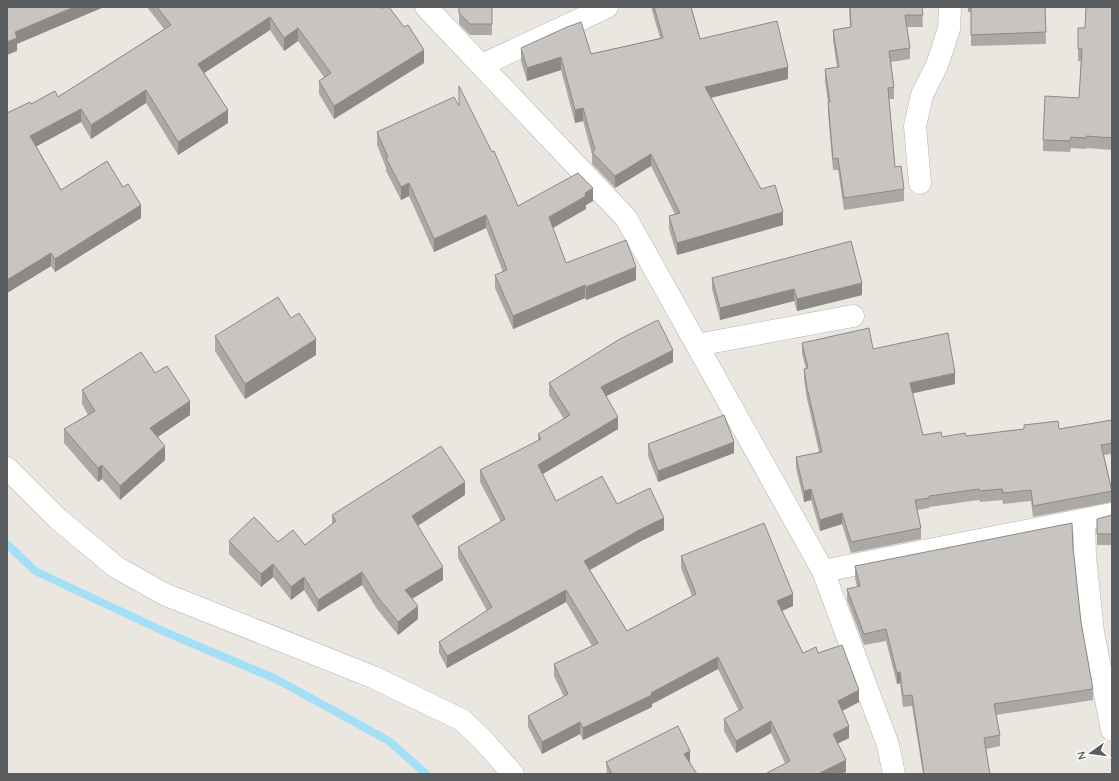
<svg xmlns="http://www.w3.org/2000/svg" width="1119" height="781" font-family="Quicksand,sans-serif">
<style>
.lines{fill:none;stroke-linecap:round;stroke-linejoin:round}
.stream{stroke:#a3dff7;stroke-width:8}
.minor-casing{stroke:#b1b4b7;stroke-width:23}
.minor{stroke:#fff;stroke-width:22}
.wall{fill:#aca9a4}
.shaded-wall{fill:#8c8986}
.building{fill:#c8c4bf;stroke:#8c8986}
</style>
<rect width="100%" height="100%" fill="#eae7e0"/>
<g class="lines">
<path class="stream" d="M7,544l28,27 130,61 111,47 113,62 37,33"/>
<defs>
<path id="minor" d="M426,7l200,211 197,353 65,174 6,29
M482,65l125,-58
M920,183l-5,-57 7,-31 15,-30 12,-36 1,-22
M697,345l156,-29
M7,468l51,51 58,48 48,27 209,83 89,43 20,19 31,35
M1084,520l1,37 8,75 19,98
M823,571l289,-57"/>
</defs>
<use href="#minor" class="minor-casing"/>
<use href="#minor" class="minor"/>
</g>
<path class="wall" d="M147,7h234v1l8,-1 15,20 4,-2 16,25v13l-90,56 -15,-25v-13l5,-4 -26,-36 -14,10 -14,-21 -66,43 24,37v13l-50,32 -32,-52 -55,36 -10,-17 -45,24 25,44 46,-29 16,26 5,-3 13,21v13l-86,54 -4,-6 -44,27v-180l23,-11 1,2 24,-13 3,6 106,-68z
M459,7h33v28h-22l-11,-11z
M651,7h40l9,32 88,40 -77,19 50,91 22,36 -106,30 -8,-26v-13l6,-2 -24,-48 -36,22 -23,-24v-10l-9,-33 -8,2 -14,-53 -34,11 -6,-20v-13l70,6 69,-16z
M849,7h73l1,20h-16l3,21v11l-19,3 3,25v12h-5l6,68 9,22v12l-60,9 -6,-40h-5l-5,-56v-11l-3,-22v-12l12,-2 -4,-26v-11l17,-3z
M968,7h77l1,37 -75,2v-34h-3z
M1112,7v143l-26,-2v1l-15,-1 -1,4 -27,-1v-11l36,-42 2,-37h-3v-33h7z
M377,132l141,74 75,-5 -7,4v4l-33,19 13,35 70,17 -50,20 -1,-2 -72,31 -18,-41v-13l8,-3 -17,-44 -52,24 -25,-56 -8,4 -15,-29v-3l-9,-23z
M712,278l150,17 -65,16 -3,-10 -74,19 -8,-31z
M215,336l101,19 -71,44 -30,-48z
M802,343l71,6 82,35 -43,9 11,42 19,2 24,-1 58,-7v-4l35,4 53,-9v34l-8,1 8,36v11l-79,15 -2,-16 -28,3 -1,-4 -22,2 -1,-2 -50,7v1l-12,2 4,18v11l-70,14 -9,-29 -22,7 -9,-31 -7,2 -8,-34v-11l23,-5 -12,-53 -3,-19v-11h2l-4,-15z
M673,362l-67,34 12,33 -76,45 14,27 61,3 47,26 -23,11 -51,29 37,61 65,-35 -11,-28v-12l112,50 -11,5 21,42h15l41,49 -17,9 7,27 -12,5 9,29 -5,2h-76l20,-11 -14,-30 -35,20 -12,-22v-12l15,-8 -21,-42 -66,35v3l-69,33 -3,-6 -38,20 -14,-27v-11l36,-19 -10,-21v-12l38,-18 -26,-44 -119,66 -8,-15v-11l48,-31 -29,-53v-11l43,-25 -21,-40v-12l58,-29v-7l26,-15 -15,-24v-12z
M155,373l35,42 -32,22 7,23 -45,40 -18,-21 -4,3 -34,-39v-14l24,-14 -6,-11v-14z
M648,444l86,9 -76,29 -10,-26z
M465,495l-47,31 25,54 -31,19 6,20 -20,16 -21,-26 -15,-24 -44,27 -14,-22 -13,10 -18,-23 -12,10 -32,-33v-13l49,1 27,3 27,-21v-9z
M1112,515v30h-15v-26z
M1073,547l8,75 12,67v11l-97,15 4,20v11l-14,3 4,25h-67l-11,-68 -9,1 -3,-24 -3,1 -11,-43 -22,4 -17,-45v-11l10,-2 -2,-9v-12z
M606,762h84l7,12h-90z"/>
<path class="shaded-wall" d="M74,7h30l-87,37v7l-10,4v-13l8,-10z
M270,17v13l-72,47v-13z
M298,28v13l-14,10v-13z
M424,50v13l-90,56v-13z
M561,57v13l-34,11v-13z
M788,67v12l-83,20v-12z
M146,90v13l-55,36v-14z
M583,108v13l-8,2v-13z
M81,109v13l-51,28v-14z
M228,110v13l-50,32v-13z
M651,154v12l-36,22v-12z
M409,183v13l-8,4v-13z
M593,188v13l-7,4v4l-37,21v-13z
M141,205v13l-86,54v-13z
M783,212v13l-106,30v-12z
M486,215v13l-52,24v-13z
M51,253v13l-44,27v-13z
M636,267v13l-50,20v-13z
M862,283v12l-65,16v-12z
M585,285v13l-72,31v-13z
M794,289v12l-74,19v-12z
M316,339v16l-71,44v-15z
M673,350v12l-72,37v-12z
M955,373v11l-45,10v-11z
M190,401v14l-40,27v-14z
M618,417v12l-80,48v-12z
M734,442v11l-76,29v-11z
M165,446v14l-45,40v-14z
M102,465v14l-4,3v-14z
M465,482v13l-53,34v-13z
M811,489v11l-7,2v-11z
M842,513v11l-22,7v-11z
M664,518v12l-23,11 -57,32v-12l57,-32z
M273,564v13l-12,10v-13z
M443,567v13l-38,23v-13z
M362,572v13l-44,27v-12z
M304,577v13l-13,10v-13z
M566,590v12l-119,66v-12z
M793,594v12l-16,7v-12z
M418,606v13l-20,16v-13z
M718,657v12l-66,35v3l-69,33v-12z
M900,672v11l-3,1v-11z
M859,690v12l-21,11v-12z
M771,721v12l-35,20v-12z
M580,722v12l-38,20v-12z
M849,726v12l-16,8v-12z
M690,751v11l-6,3v-11z
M846,760v12l-5,2h-23z"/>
<path class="building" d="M7,7h67l-59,25 2,6 -10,4z
M157,7h224v1l8,-1 15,20 4,-2 16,25 -90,56 -15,-25 12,-8 -33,-45 -14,10 -14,-21 -72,47 30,46 -50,32 -32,-52 -55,35 -10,-16 -51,27 31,54 46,-29 16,26 5,-3 13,21 -86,54 -4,-6 -44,27v-167l23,-11 1,2 24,-13 3,6 113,-72z
M459,7h33v17h-22l-11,-11z
M654,7h37l9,32 77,-18 11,46 -83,20 56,102 14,-4 8,27 -106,31 -8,-27 11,-3 -29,-59 -36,22 -23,-24 3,-2 -12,-42 -8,2 -14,-53 -34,11 -6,-20 46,-21 14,-5 10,32 72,-16z
M850,7h72l1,8h-18l5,33 -21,3 5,36 -6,1 7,79 6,-1 3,23 -60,9 -6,-40 -5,1 -5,-57h2l-5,-33 14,-2 -6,-37 18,-3z
M971,7h74l1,25 -75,3z
M1086,7h26v131l-26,-2v2l-15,-1 -1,4 -27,-1 2,-44 34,2 3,-49h-4v-21h7z
M459,86l33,66 2,-1 24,55 60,-33 15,15 -8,5 1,3 -37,21 17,46 60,-23 10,27 -50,20 -1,-2 -72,31 -18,-41 12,-5 -21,-55 -52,24 -25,-56 -8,4 -15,-29 2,-1 -11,-25 77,-35 5,9z
M851,241l11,42 -65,16 -3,-10 -74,19 -8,-30z
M278,297l13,21 8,-5 17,26 -71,45 -30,-48z
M658,320l15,30 -72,37 17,30 -80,48 18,36 46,-25 15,28 33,-16 14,30 -23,11 -57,32 43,70 69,-37 -15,-38 83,-33 29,71 -16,7 26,52 13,-6 2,6 24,-8 17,45 -21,11 11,25 -16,8 13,26 -28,14h-53l25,-13 -19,-40 -35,20 -12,-22 19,-11 -25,-51 -67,36 1,2 -69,33 -3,-6 -38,20 -14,-26 40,-22 -14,-30 44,-21 -32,-53 -119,66 -8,-14 53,-35 -34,-60 47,-28 -25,-49 61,-31 -3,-5 32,-19 -21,-32 71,-44z
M869,328l4,21 75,-16 7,40 -45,10 13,52 18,-3 1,5 23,-4 1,3 58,-7v-4l34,-4 1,8 53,-9v23l-11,2 11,46 -79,15 -2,-16 -28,3 -1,-4 -22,2 -1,-2 -50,7v2l-14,2 6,28 -70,14 -9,-29 -22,7 -9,-31 -7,2 -8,-34 26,-5 -15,-64 -3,-19 4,-1 -6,-25z
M141,352l14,21 12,-7 23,35 -40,27 15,18 -45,40 -18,-21 -4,3 -34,-39 31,-18 -13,-21z
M724,415l10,27 -76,29 -10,-27z
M441,446l24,36 -53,34 31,51 -38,23 13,16 -20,16 -21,-26 -15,-24 -44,28 -14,-23 -13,10 -18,-23 -12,10 -32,-33 25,-24 24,25 15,-12 12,15 31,-24 -4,-6z
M1112,515v19h-15v-15z
M1072,523l1,24 8,75 12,67 -99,15 6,31 -16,3 6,36h-66l-12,-79 -9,1 -3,-24 -3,1 -11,-44 -22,5 -17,-45 13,-3 -5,-20z
M678,726l12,25 -6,3 13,20h-85l-6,-12z"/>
<rect width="1119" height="781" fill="none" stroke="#595d60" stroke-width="16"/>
<g transform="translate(1091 753) rotate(256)" stroke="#ffffff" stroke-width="3" paint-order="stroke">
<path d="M0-3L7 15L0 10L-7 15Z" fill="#595d60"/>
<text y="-6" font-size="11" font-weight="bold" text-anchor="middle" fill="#595d60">N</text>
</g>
</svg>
